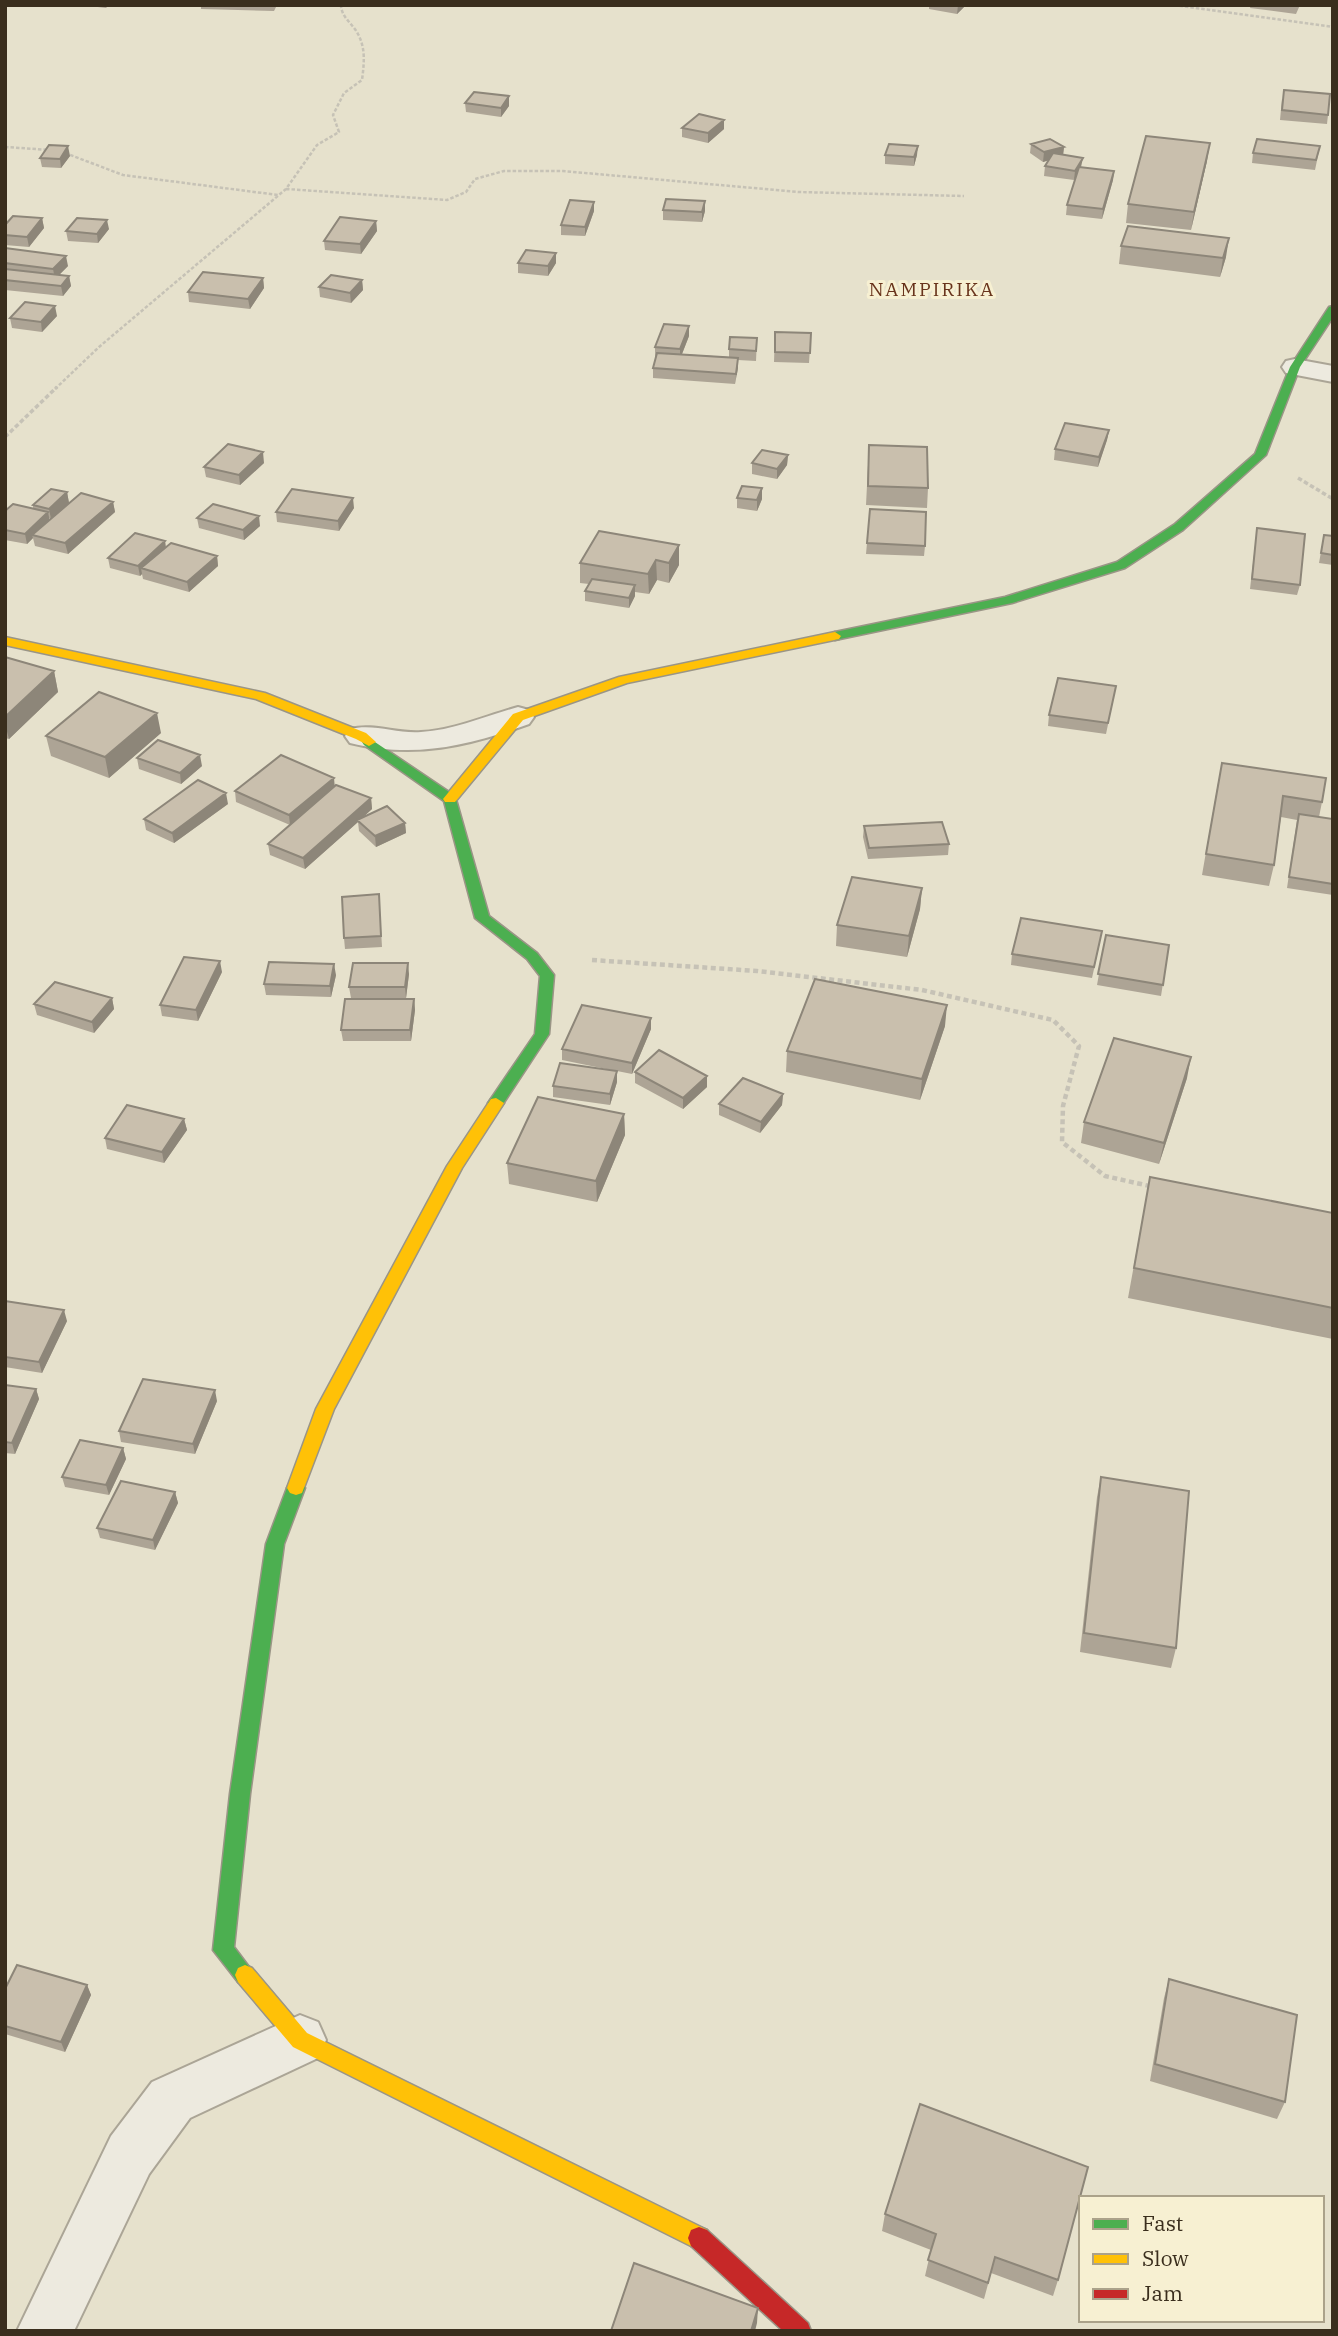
<svg xmlns="http://www.w3.org/2000/svg" width="1338" height="2336" font-family="'IBM Plex Serif',serif">
<style>
.lines{fill:none;stroke-linecap:round;stroke-linejoin:round}
.street-casing{stroke:#aba596;stroke-width:4}
.fast-casing{stroke:#9a9586;stroke-width:3}
.slow-casing{stroke:#9a9586;stroke-width:3}
.jam-casing{stroke:#9a9586;stroke-width:3}
.path-far2{stroke:#c6c2b6;stroke-width:2.5;stroke-dasharray:3.5 2;stroke-linecap:butt}
.path-far1{stroke:#c6c2b6;stroke-width:3.5;stroke-dasharray:4.5 2.5;stroke-linecap:butt}
.path{stroke:#c6c2b6;stroke-width:4.5;stroke-dasharray:5 3.5;stroke-linecap:butt}
.street{fill:#edeadf;fill-rule:evenodd}
.fast{fill:#4caf50;fill-rule:evenodd}
.slow{fill:#ffc107;fill-rule:evenodd}
.jam{fill:#c62828;fill-rule:evenodd}
.wall{fill:#ada495}
.shaded-wall{fill:#8d8679}
.building{fill:#c9bfad;stroke:#8d8679;stroke-width:2}
.labels{text-anchor:middle;dominant-baseline:central;stroke-width:6;stroke-linejoin:round;paint-order:stroke}
.far-quarter-label{font-size:19px;letter-spacing:2px;fill:#68331b;stroke:#f7f0d2}
</style>
<rect width="100%" height="100%" fill="#e6e1cc"/>
<g class="lines">
<defs>
<path id="street" d="M1295,359l38,7v16l-47,-9 -4,-6 4,-6z
M518,707l11,3 5,7 -5,7c-61,22 -114,35 -179,19l-5,-7 5,-7c24,-6 47,5 71,3 34,-2 64,-16 97,-25z
M300,2015l18,7 8,18 -8,18 -128,60 -41,56 -75,157h-57l94,-195 41,-54z"/>
<path id="fast" d="M1333,306v11l-33,50 -34,88 -83,75 -58,38 -113,35 -177,37 -6,-4 6,-4 170,-35 112,-35 58,-38 80,-70 35,-87 39,-60z
M369,738l86,58 34,120 48,37 17,22 -5,59 -48,73 -5,1 -8,-5 47,-69 5,-58 -13,-17 -52,-41 -31,-117 -80,-56 -2,-3z
M296,1481l6,2 3,5 -21,56 -34,250 -16,153 21,28 -3,7 -7,3 -7,-3 -25,-32 17,-156 36,-250 21,-56 3,-5z"/>
<path id="slow" d="M835,632l6,4 -2,3 -212,44 -104,37 -68,82h-10l-2,-3 70,-85 106,-37z
M5,637l260,56 101,40 10,9 -7,4 -13,-7 -100,-40 -251,-54z
M496,1098l8,5 -42,65 -128,241 -32,84 -6,2 -6,-2 -3,-5 29,-79 131,-243 44,-67z
M245,1965l7,3 55,65 400,197 3,8 -3,8 -8,3 -8,-3 -398,-199 -55,-65 -3,-7 3,-7z"/>
<path id="jam" d="M699,2227l8,3 101,93 3,8h-28l-92,-85 -3,-8 3,-8z"/>
</defs>
<use href="#street" class="street-casing"/>
<use href="#fast" class="fast-casing"/>
<use href="#slow" class="slow-casing"/>
<use href="#jam" class="jam-casing"/>
<path class="path-far2" d="M1174,5l159,22
M5,147l45,3
M65,153l58,22 155,20
M286,189l161,11 19,-8 9,-13 29,-8h59l235,21 166,4
M55,389l44,-42 187,-158 31,-44 22,-13 -6,-17 11,-22 18,-13c2,-16 4,-31 -4,-46 -5,-10 -17,-17 -17,-29"/>
<path class="path-far1" d="M5,437l52,-50
M1298,478l35,21"/>
<path class="path" d="M592,960l165,11 165,19 131,30 26,26 -16,60 -1,36 43,34 49,11"/>
<use href="#street" class="street"/>
<use href="#fast" class="fast"/>
<use href="#slow" class="slow"/>
<use href="#jam" class="jam"/>
</g>
<path class="wall" d="M81,5h28l-3,3z
M201,5h76l-3,6 -73,-2z
M929,5h37l-9,9 -28,-5z
M1251,5h49l-4,9 -46,-6z
M509,96v10l-8,11 -35,-5 -1,-9z
M1282,99l46,16 -1,9 -47,-4z
M682,128l42,1 -16,14 -26,-6z
M1031,144l33,3 -1,7 18,13 33,4 -1,9 -11,39 -36,-4 1,-10 9,-28 -2,3 -30,-4 1,-10 4,-6 -6,2 -13,-9z
M1320,146l-5,24 -63,-7 1,-10z
M885,155h32l-3,11 -29,-2z
M70,156l-9,12 -19,-1 -2,-9z
M1207,161l-16,69 -65,-7 2,-19z
M594,202v9l-9,25 -24,-1v-10z
M663,210l42,1 -3,11 -39,-2z
M42,218l2,10 -15,19 -24,-2v-20z
M376,221l1,10 -16,23 -36,-4 -1,-9z
M109,229l-11,14 -30,-2 -2,-10z
M1121,246l105,11 -6,20 -101,-13z
M5,248l63,18 -9,9 10,1 2,10 -8,10 -58,-6z
M556,253v10l-8,13 -30,-3v-10z
M263,278l1,10 -14,21 -61,-7 -1,-10z
M362,280l1,10 -12,13 -31,-6 -1,-10z
M57,316l-15,16 -30,-4 -2,-10z
M775,332l36,1 -2,30 -35,-1z
M689,336l-7,18 47,3v-8l28,-11 -1,23 -18,-1 -3,24 -82,-6v-10l3,-11h-1v-10z
M1109,430l-2,10 -9,27 -44,-7 1,-11z
M869,445l59,43 -1,20 -61,-3z
M788,455l-1,10 -10,14 -25,-5v-11z
M264,463l-24,22 -34,-8 -2,-10z
M762,488v11l-5,12 -20,-3v-10z
M67,492l2,11 -18,16 -2,-1v2l64,-18 2,10 -47,42 -33,-8 -2,-8 -6,6 -22,-4v-29l28,-2v-4z
M354,508l-15,23 -62,-9 -1,-10z
M870,509l55,37 -1,10 -58,-2z
M197,518l63,8 -16,14 -45,-12z
M1257,528l43,57 -3,10 -47,-6z
M1324,535l9,1v29l-14,-2z
M165,541l1,6 51,9 1,10 -29,26 -46,-13 -1,-5 -2,2 -30,-8 -2,-10z
M679,545v20l-10,18 -12,-3 -8,14 -14,-2v4l-6,12 -44,-7v-10l4,-7 -9,-1v-20z
M5,657l49,14 4,21 -49,47 -4,-1z
M1116,686l-10,48 -58,-8 1,-11z
M161,733l-52,45 -58,-22 -5,-20z
M137,758l65,8 -21,18 -42,-15z
M1218,783l104,19 -3,15 14,2v76l-46,-7 10,-68 -16,-3 -7,48 -5,21 -67,-11z
M335,786l36,12 1,11 -9,8 42,6 1,10 -30,14 -17,-16 -1,-9 -53,47 -35,-14 -2,-11 22,-19 -54,-23 -1,-11z
M228,804l-54,39 -28,-13 -2,-11z
M864,826l85,18 -1,11 -80,4 -5,-22z
M922,888l-2,21 -13,48 -71,-11 1,-21z
M379,894l3,53 -37,2 -1,-11z
M1106,935l63,10 -8,51 -64,-11z
M1100,942l-8,36 -81,-13 1,-11z
M222,972l-24,49 -36,-5 -2,-11z
M409,974l-3,24h-55l-2,-11z
M336,975l-5,22 -65,-2 -2,-11z
M112,998l2,11 -20,24 -57,-18 -3,-11z
M414,999l1,11 -4,31h-68l-2,-11z
M651,1018v11l-19,45 -15,-3v11l-7,23 -57,-8v-11l63,-15 -54,-11v-11z
M945,1026l-25,74 -134,-28 1,-21z
M635,1072l72,15 -24,22 -48,-26z
M1187,1078l-28,86 -78,-21 3,-21z
M783,1094l-1,11 -22,28 -41,-18v-11z
M624,1114l1,21 -28,67 -88,-18 -2,-21z
M184,1119l3,11 -23,33 -57,-14 -2,-11z
M1150,1177l183,36v126l-205,-41z
M5,1301l62,20 -25,52 -37,-6z
M5,1385l31,4 3,10 -24,55 -10,-1z
M217,1401l-22,53 -74,-12 -2,-11z
M123,1448l3,11 -17,36 -44,-8 -3,-10z
M1101,1477l75,171 -5,20 -91,-16 17,-155z
M175,1492l3,11 -23,47 -55,-12 -3,-10z
M1169,1979l116,123 -8,17 -127,-38 14,-83z
M87,1985l4,10 -26,57 -60,-18v-45z
M885,2214l173,66 -5,16 -62,-23 -7,26 -59,-23 6,-26 -49,-19z"/>
<path class="shaded-wall" d="M958,5h8l-9,9z
M509,96v10l-8,11v-9z
M724,120v9l-16,14v-10z
M1210,143l-3,18 -16,69 3,-18z
M68,146l2,10 -9,12 -1,-9z
M918,146l-1,9 -3,11v-9z
M1064,147l-1,9 -20,6 1,-10z
M1083,158l-2,9 -7,13 1,-9z
M1114,171l-1,9 -11,39 1,-10z
M705,201v10l-3,11v-10z
M594,202v9l-9,25v-9z
M42,218l2,10 -15,19 -2,-10z
M107,220l2,9 -11,14 -1,-9z
M376,221l1,10 -16,23 -1,-10z
M1229,238l-3,19 -6,20 3,-19z
M556,253v10l-8,13v-10z
M66,256l2,10 -13,13 -2,-10z
M69,276l2,10 -8,10 -2,-10z
M263,278l1,10 -14,21 -2,-10z
M362,280l1,10 -12,13 -1,-10z
M55,306l2,10 -15,16 -1,-10z
M689,326v10l-9,23v-10z
M738,358v10l-3,16 1,-10z
M1109,430l-2,10 -9,27 1,-10z
M263,452l1,11 -24,22 -1,-10z
M788,455l-1,10 -10,14v-10z
M762,488v11l-5,12v-11z
M67,492l2,11 -18,16 -2,-10z
M353,498l1,10 -15,23 -1,-10z
M113,502l2,10 -47,42 -3,-11z
M48,512l2,10 -18,13 1,3 -6,6 -2,-10z
M259,516l1,10 -16,14 -1,-10z
M165,541l1,11 -25,16 1,6 -2,2 -2,-10z
M679,545v20l-10,18v-20z
M217,556l1,10 -29,26 -2,-10z
M656,560l1,20 -8,14 -1,-20z
M635,585v11l-6,12v-10z
M54,671l4,21 -49,47 -4,-15v-7z
M157,713l4,20 -52,45 -4,-21z
M200,755l2,11 -21,18 -1,-11z
M334,778l1,11 -45,36 -1,-10z
M226,793l2,11 -54,39 -2,-10z
M371,798l1,11 -13,12 -2,-1 1,2 -53,47 -2,-11z
M405,823l1,10 -30,14 -1,-11z
M922,888l-2,21 -13,48 2,-21z
M220,961l2,11 -24,49 -2,-11z
M408,963l1,11 -3,24 -1,-11z
M334,964l2,11 -5,22 -1,-11z
M112,998l2,11 -20,24 -2,-11z
M414,999l1,11 -4,31 -1,-11z
M947,1005l-2,21 -25,74 2,-21z
M651,1018v11l-19,45v-11z
M1191,1057l-4,21 -28,86 5,-21z
M617,1071v11l-7,23v-11z
M707,1076v11l-24,22v-11z
M783,1094l-1,11 -22,28 1,-11z
M624,1114l1,21 -28,67 -1,-21z
M184,1119l3,11 -23,33 -2,-11z
M64,1310l3,11 -25,52 -3,-11z
M36,1389l3,10 -24,55 -3,-11z
M215,1390l2,11 -22,53 -2,-10z
M123,1448l3,11 -17,36 -3,-10z
M175,1492l3,11 -23,47 -2,-10z
M87,1985l4,10 -26,57 -4,-10z
M758,2308l-1,15 -2,8h-4z"/>
<path class="building" d="M1284,90l46,4 -2,21 -46,-5z
M474,92l35,4 -8,12 -36,-5z
M699,114l25,6 -16,13 -26,-5z
M1146,136l64,7 -16,69 -66,-8z
M1050,139l14,8 -20,5 -13,-8z
M1257,139l63,7 -4,14 -63,-7z
M889,144l29,2 -4,11 -29,-2z
M49,145l19,1 -8,13 -20,-1z
M1053,153l30,5 -8,13 -30,-5z
M1079,167l35,4 -11,38 -36,-4z
M666,199l39,2 -3,11 -39,-2z
M570,200l24,2 -9,25 -24,-2z
M13,216l29,2 -15,19 -22,-2v-10z
M340,217l36,4 -16,23 -36,-3z
M77,218l30,2 -10,14 -31,-3z
M1128,226l101,12 -6,20 -102,-12z
M5,248l61,8 -13,13 -48,-6z
M526,250l30,3 -8,13 -30,-3z
M5,269l64,7 -8,10 -56,-6z
M203,272l60,6 -15,21 -60,-7z
M331,275l31,5 -12,13 -31,-6z
M25,302l30,4 -14,16 -31,-4z
M664,324l25,2 -9,23 -25,-2z
M775,332l36,1 -1,20 -35,-1z
M730,337l27,1 -1,13 -27,-2z
M657,353l81,5 -2,16 -83,-6z
M1065,423l44,7 -10,27 -44,-8z
M228,444l35,8 -24,23 -35,-8z
M869,445l58,2 1,41 -60,-2z
M762,450l26,5 -11,14 -25,-6z
M742,486l20,2 -5,12 -20,-2z
M51,489l16,3 -18,17 -16,-4z
M292,489l61,9 -15,23 -62,-9z
M81,493l32,9 -48,41 -33,-8z
M13,504l35,8 -23,22 -20,-4v-19z
M213,504l46,12 -16,14 -46,-12z
M870,509l56,3 -1,34 -58,-3z
M1257,528l48,6 -5,51 -48,-6z
M599,531l80,14 -10,18 -13,-3 -8,14 -68,-11z
M135,533l30,8 -27,25 -30,-8z
M1324,535l9,1v19l-12,-2z
M171,543l46,13 -30,26 -46,-14z
M592,579l43,6 -6,13 -44,-7z
M5,657l49,14 -49,46z
M1058,678l58,8 -8,37 -59,-8z
M99,692l58,21 -52,44 -59,-21z
M158,740l42,15 -20,18 -43,-15z
M281,755l53,23 -45,37 -54,-24z
M1222,763l104,15 -4,24 -39,-6 -9,69 -68,-11z
M198,780l28,13 -54,40 -28,-14z
M336,785l35,13 -68,60 -35,-14z
M387,806l18,17 -30,13 -18,-16z
M1299,814l34,5v65l-44,-7z
M942,822l7,22 -80,4 -5,-22z
M852,877l70,11 -13,48 -72,-11z
M379,894l2,42 -37,2 -2,-41z
M1021,918l81,13 -8,36 -82,-13z
M1106,935l63,10 -6,40 -65,-11z
M184,957l36,4 -24,49 -36,-5z
M269,962l65,2 -4,22 -66,-2z
M353,963h55l-3,24h-56z
M815,979l132,26 -25,74 -135,-28z
M55,982l57,16 -20,24 -58,-18z
M345,999h69l-4,31h-69z
M582,1005l69,13 -19,45 -70,-14z
M1114,1038l77,19 -27,86 -80,-21z
M659,1050l48,26 -24,22 -48,-26z
M560,1063l57,8 -7,23 -57,-8z
M743,1078l40,16 -22,28 -42,-18z
M538,1097l86,17 -28,67 -89,-18z
M127,1105l57,14 -22,33 -57,-14z
M1150,1177l183,36v95l-199,-40z
M5,1301l59,9 -25,52 -34,-5z
M143,1379l72,11 -22,54 -74,-13z
M5,1385l31,4 -24,54 -7,-1z
M80,1440l43,8 -17,37 -44,-8z
M1101,1477l88,14 -13,157 -92,-15z
M121,1481l54,11 -22,48 -56,-12z
M17,1965l70,20 -26,57 -56,-16v-37z
M1169,1979l128,36 -12,87 -130,-38z
M920,2104l168,63 -30,113 -63,-23 -7,26 -60,-23 8,-26 -51,-20z
M634,2263l124,45 -7,23h-140z"/>
<g class="labels">
<g class="far-quarter-label">
<text x="932" y="289">NAMPIRIKA</text>
</g>
</g>
<rect width="1338" height="2336" fill="none" stroke="#3a2e1d" stroke-width="14"/>
<rect x="1079" y="2196" width="245" height="126" fill="#f7f0d2" stroke="#aba28a" stroke-width="2"/>
<rect x="1093" y="2219" width="35" height="10" fill="#4caf50" stroke="#aba28a" stroke-width="2"/>
<text x="1142" y="2231" font-size="21" fill="#3a2e1d">Fast</text>
<rect x="1093" y="2254" width="35" height="10" fill="#ffc107" stroke="#aba28a" stroke-width="2"/>
<text x="1142" y="2266" font-size="21" fill="#3a2e1d">Slow</text>
<rect x="1093" y="2289" width="35" height="10" fill="#c62828" stroke="#aba28a" stroke-width="2"/>
<text x="1142" y="2301" font-size="21" fill="#3a2e1d">Jam</text>
</svg>
